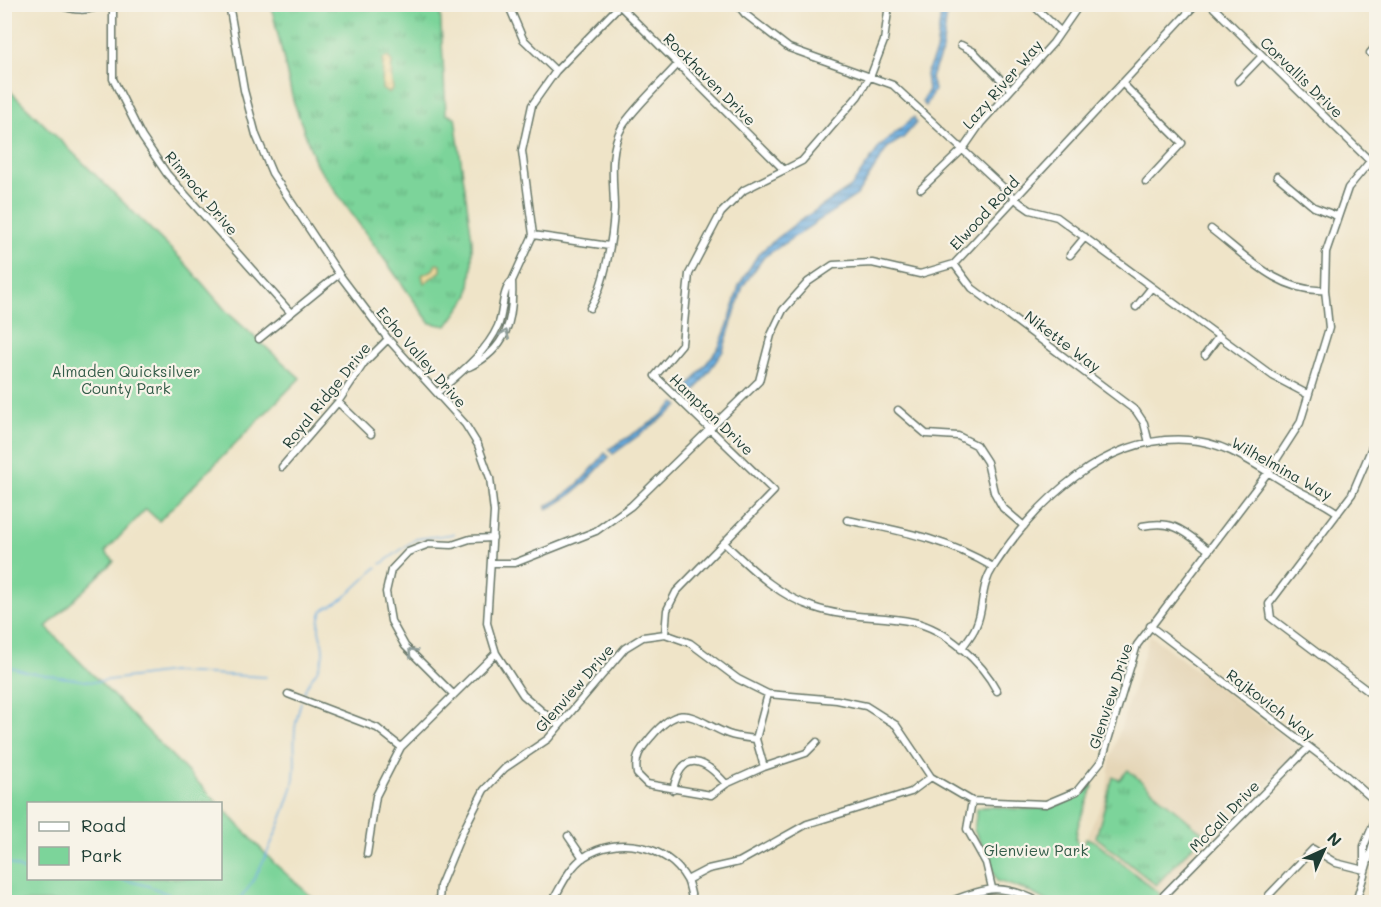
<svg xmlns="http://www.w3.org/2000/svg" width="1381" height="907" font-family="Mali,sans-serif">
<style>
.built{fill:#e5d6b7}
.grass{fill:url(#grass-tufts);stroke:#4e8867;stroke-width:1.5}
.sand{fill:url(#sand-dots);stroke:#868c69;stroke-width:1.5}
.green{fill:#7cd49a;stroke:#4e8867;stroke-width:1.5}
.water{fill:url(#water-rules);stroke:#45748a;stroke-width:1.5}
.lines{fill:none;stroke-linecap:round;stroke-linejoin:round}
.stream{stroke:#6bacdf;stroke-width:1.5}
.street-casing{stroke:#687768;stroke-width:9}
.street{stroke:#fff;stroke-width:6}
.oneway{stroke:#8f9e9a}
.labels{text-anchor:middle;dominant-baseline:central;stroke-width:4.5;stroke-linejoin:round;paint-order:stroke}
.street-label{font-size:15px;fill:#1f3d34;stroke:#f7f3e8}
.park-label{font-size:15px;fill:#325b48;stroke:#f7f3e8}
</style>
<defs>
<pattern id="grass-tufts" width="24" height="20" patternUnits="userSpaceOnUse" patternTransform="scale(1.5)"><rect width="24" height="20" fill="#7cd49a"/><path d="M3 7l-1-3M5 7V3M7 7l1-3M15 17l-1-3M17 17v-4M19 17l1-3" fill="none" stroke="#65ad7e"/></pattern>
<pattern id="sand-dots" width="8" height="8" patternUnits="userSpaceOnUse" patternTransform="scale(1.5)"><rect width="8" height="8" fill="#eeda9e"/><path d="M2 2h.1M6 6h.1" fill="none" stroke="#ccbc89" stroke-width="1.8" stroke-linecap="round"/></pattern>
<pattern id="water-rules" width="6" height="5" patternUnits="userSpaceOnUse" patternTransform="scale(1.5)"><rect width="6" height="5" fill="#6bacdf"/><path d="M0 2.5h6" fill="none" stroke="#578db6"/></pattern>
</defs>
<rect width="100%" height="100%" fill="#f7f3e8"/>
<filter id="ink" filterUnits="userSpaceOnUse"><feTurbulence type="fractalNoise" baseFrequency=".0167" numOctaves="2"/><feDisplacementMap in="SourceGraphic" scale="12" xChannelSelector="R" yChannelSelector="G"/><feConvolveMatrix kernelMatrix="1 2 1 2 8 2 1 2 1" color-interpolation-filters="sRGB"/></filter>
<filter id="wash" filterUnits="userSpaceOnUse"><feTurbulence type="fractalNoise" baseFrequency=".008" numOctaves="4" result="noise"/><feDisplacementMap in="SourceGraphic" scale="24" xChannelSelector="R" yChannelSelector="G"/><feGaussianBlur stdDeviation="1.35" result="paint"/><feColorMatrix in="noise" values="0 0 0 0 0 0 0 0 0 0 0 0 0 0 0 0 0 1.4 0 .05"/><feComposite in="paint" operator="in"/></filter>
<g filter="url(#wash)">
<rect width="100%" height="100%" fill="#efe4c8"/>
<path class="built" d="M1150,635l150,114 -140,145 -17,-16 -49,-37 -8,-3 20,-43 4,-34z"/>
<path class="grass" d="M437,4l3,3 6,107 9,3 17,123v28l-3,27 -22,31 -17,-3 -114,-159 -23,-64 -22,-95z
M1128,770l76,64 -48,51 -60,-48 17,-60 6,3z"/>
<path class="sand" d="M388,57l4,5c-1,9 -1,18 1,27l-5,4 -6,-4 1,-30z
M436,264l5,1v6l-17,12 -2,-8 11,-5z"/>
<path class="green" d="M4,85l181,178 42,49 73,66 -141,143 -13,-12 -41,43 9,9 -68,66 172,176 -190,1v74h192l1,-72 53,57 38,34 -5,5h-302z
M1091,785l2,1c-5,18 -18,38 -17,55l7,6 3,-9 8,3 66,53 -8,8h-104l-22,-12 -29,-9 -9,-25 -14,-26 3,-21c8,-4 19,-2 28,-1 33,3 60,1 86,-23z"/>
<path class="water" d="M942,5h6l-6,47 -11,25 3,13 -8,16 -4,-4 6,-11 -2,-17 10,-22z
M914,117l2,6 -13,15 -15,9 -31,48 -93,62 -21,29 -20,65 -35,50 -6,-6 37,-48 10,-25 10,-37 20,-32 36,-29 56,-37 29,-41z
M675,403l4,3 -66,48 -4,-5 48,-30z
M605,453l4,4c-19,21 -36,40 -62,52l-1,-3c25,-12 42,-31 59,-53z"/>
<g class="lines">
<path class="stream" d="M381,564l35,-25 38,-5
M4,665l23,7 66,10 79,-10 94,5
M304,692c5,-14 18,-23 19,-39 1,-18 -9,-18 -1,-42l22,-13 33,-31
M4,861l24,11
M45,878l12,4 44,-4
M116,878l33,8 37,16
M235,902c19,-9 53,-95 58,-118 4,-19 0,-37 2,-55 1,-9 4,-19 6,-27"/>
</g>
</g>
<g filter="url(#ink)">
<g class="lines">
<defs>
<path id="street" d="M56,4c18,7 32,8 49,0
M113,4v75l29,58 25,37 123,138
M229,4l15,86 12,45 16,38 67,101 49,65 77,85 13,21 12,33 4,34 -7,111 9,30 27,42 36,31
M508,4l15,35 33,32
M737,4l8,10 44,34 104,37 127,118 10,7 27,7 216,159 34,18
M1032,4l28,27
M1210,4l166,163
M620,6l163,163
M961,45l13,7 36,37
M1370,53l6,-7
M1238,81l24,-25
M1122,83l60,60 -36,39
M1277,176l37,31 23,9
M921,189l42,-40 18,-26 72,-80 27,-39
M1211,229c34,26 68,64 114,61
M533,235l76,11
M1070,255l15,-18
M954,264l18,24 164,123 8,12 5,20
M1136,307l16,-20
M590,308c15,-22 23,-72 24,-99 0,-26 -6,-57 8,-82 11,-18 40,-45 55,-62
M259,339l80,-65
M1205,355l14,-19
M469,367c38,-18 45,-47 43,-86
M438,392c22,-19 48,-39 60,-66 6,-15 3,-34 14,-45l21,-46 -11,-84 10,-46 24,-34 65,-67
M338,402l33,32
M898,410l28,24 32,2 18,9 11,17 7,30 9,16 21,18
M1376,438l-24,56 -83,110 2,14 105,79
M282,467l56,-65 26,-39 24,-24
M847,520c53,11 98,18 146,47
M1142,526c32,-6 41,4 65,23
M724,543c27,25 53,52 89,64 33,12 67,8 100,15 33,7 69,40 84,69
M493,563h22l81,-32 35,-25 128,-125 12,-46 12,-25 25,-28 25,-17 39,-2 48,11 34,-10 242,-260
M1150,626l192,146 34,30
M665,634l2,-24 9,-18 98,-101 -119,-115 27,-32 7,-70 32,-61 23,-23 58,-29 56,-65 13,-21 13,-34 5,-37
M961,649c5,-7 12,-15 15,-23 9,-19 3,-38 18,-60 42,-64 111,-132 194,-126 39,2 67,25 99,44 18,11 33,16 51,29
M288,694l89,34 24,19
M453,694l-48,-48 -14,-25 -5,-29 5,-22 17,-18 21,-8 23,1 18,-6 23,-1
M756,739c-9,-1 -20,-2 -28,-5 -35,-14 -45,-35 -77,3 -11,13 -17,20 -14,37l10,10 64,11 15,-11 38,-17 -8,-28 12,-45
M764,767l42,-14 11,-11
M673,790c9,-41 31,-32 53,-6
M972,801l-5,28 19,34 6,25
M568,836l15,22
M367,854l9,-58 25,-49 95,-94
M1364,869v-23l12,-28
M687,880l21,-11 31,-7 68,-38 104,-32 20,-15
M1269,895l44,-46 23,14 28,7
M439,902l1,-16 22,-53 22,-43 21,-22 43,-29 77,-91 18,-11 22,-3 25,9 48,36 30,15 69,6 29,6 30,19 35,52 41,24 74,3 31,-13 25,-31 35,-115 132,-174 31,-48 29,-95 -4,-38 1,-38 22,-64 28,-34
M552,902c9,-15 17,-35 32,-45 33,-22 83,-13 103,23 3,6 4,16 6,22
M949,902c37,-15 54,-19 90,0
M1157,902l152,-155
M1356,902l20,-68"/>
</defs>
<use href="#street" class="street-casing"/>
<use href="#street" class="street"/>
</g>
<defs><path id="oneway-chevron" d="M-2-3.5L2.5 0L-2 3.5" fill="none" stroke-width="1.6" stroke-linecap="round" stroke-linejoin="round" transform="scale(1.5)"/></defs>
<g class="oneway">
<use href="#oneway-chevron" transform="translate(505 334) rotate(-68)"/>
<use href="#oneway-chevron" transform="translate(412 652) rotate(-134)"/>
</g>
</g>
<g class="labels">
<g class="street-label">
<text transform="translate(1302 77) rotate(44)">Corvallis Drive</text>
<text transform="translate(710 79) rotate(45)">Rockhaven Drive</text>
<text transform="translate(1002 84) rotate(-49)">Lazy River Way</text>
<text transform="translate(202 193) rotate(50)">Rimrock Drive</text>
<text transform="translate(984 213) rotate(-47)">Elwood Road</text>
<text transform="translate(1063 341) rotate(37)">Nikette Way</text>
<text transform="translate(422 357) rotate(49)">Echo Valley Drive</text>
<text transform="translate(326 395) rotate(-51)">Royal Ridge Drive</text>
<text transform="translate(712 414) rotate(44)">Hampton Drive</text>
<text transform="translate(1282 468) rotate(29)">Wilhelmina Way</text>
<text transform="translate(574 688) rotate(-49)">Glenview Drive</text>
<text transform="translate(1110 696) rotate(-72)">Glenview Drive</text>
<text transform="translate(1271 704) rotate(37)">Rajkovich Way</text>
<text transform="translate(1224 816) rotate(-46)">McCall Drive</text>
</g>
<g class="park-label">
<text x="126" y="371">Almaden Quicksilver<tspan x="126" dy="17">County Park</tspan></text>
<text x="1036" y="850">Glenview Park</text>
</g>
</g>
<rect width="1381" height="907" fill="none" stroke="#f7f3e8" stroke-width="24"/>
<rect x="27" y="802" width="195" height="78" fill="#f7f3e8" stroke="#a1aaa0" stroke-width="1.5"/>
<rect x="39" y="822" width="30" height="9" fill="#ffffff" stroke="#a1aaa0" stroke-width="1.5"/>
<text x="81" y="832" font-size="18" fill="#1f3d34">Road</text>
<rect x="39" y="847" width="30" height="18" fill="#7cd49a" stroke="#a1aaa0" stroke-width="1.5"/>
<text x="81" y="862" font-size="18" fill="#1f3d34">Park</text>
<g transform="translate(1324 850) rotate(45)" stroke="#f7f3e8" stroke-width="4.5" paint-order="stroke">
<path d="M0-4.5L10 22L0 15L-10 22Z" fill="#1f3d34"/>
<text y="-9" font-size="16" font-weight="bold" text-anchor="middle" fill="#1f3d34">N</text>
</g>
</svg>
